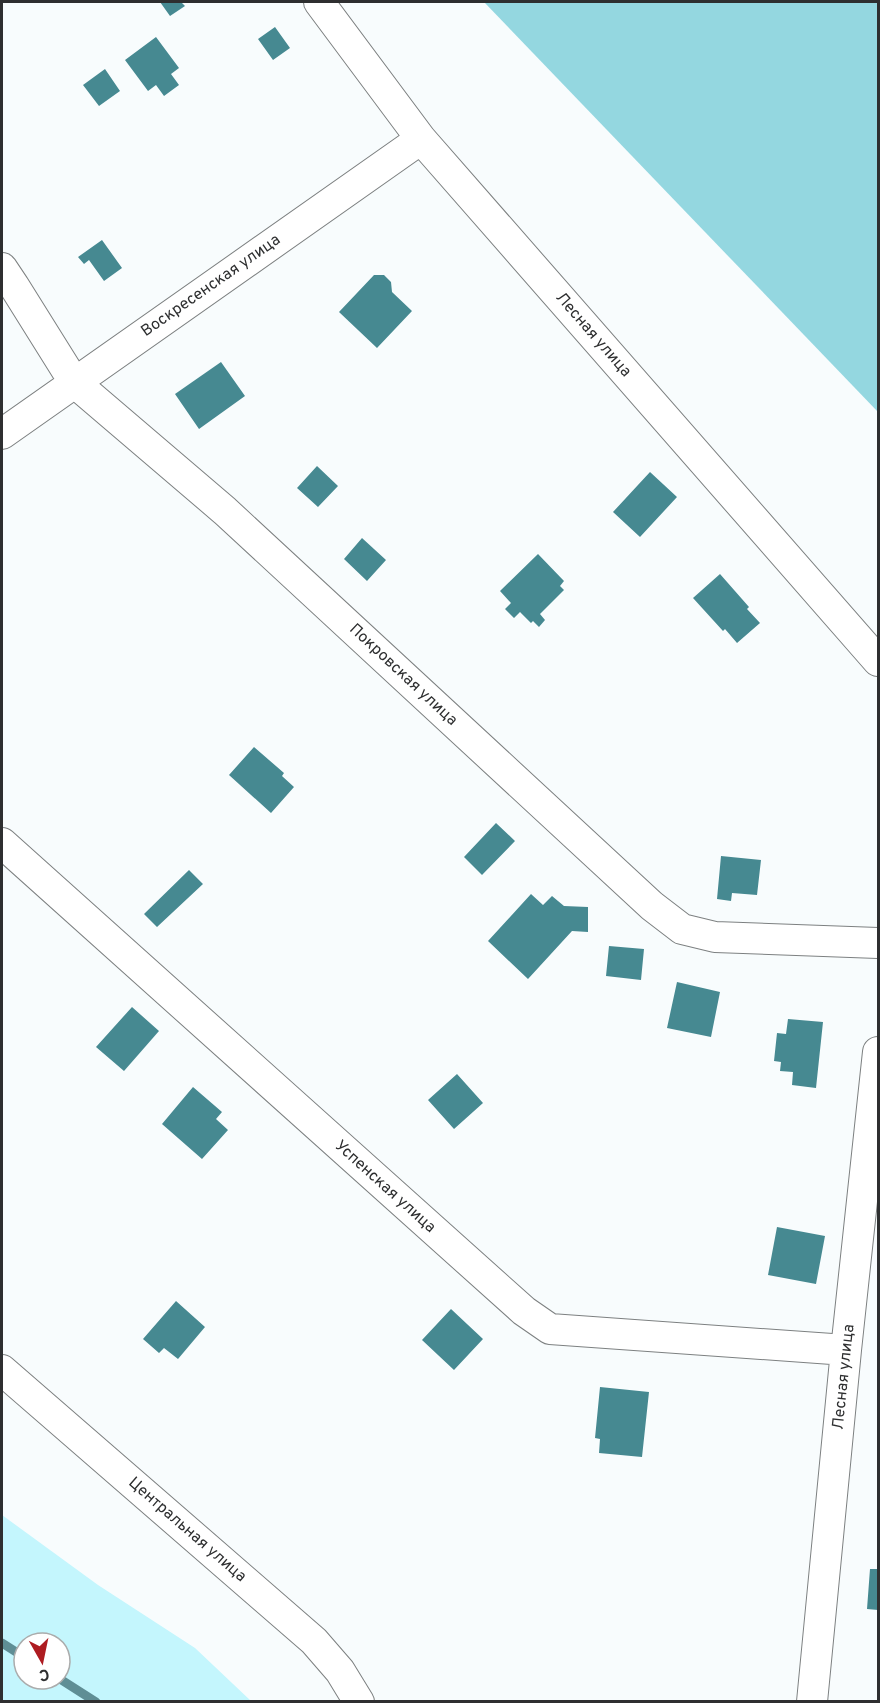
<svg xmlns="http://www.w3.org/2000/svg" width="880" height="1703" font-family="Overpass,sans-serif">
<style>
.green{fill:#c4f6fd;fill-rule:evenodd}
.forest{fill:#94d7e0}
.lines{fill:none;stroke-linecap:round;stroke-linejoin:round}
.stream{stroke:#5f8e95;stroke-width:9}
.building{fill:#468991}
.minor-casing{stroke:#7d8081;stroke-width:32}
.minor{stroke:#fff;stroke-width:30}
.labels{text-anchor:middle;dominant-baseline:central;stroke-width:5;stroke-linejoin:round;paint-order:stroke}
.street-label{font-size:16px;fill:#2e2f30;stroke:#fff}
</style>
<rect width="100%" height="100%" fill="#f8fcfd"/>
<path class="green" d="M2,1515l96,70 97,63 56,53h-247l-2,-2zM24,1643h36v36h-36z"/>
<path class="forest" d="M484,2h394v410z"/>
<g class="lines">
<path class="stream" d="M2,1643l22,14
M60,1679l36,23"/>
</g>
<path class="building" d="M160,2h21l4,4 -15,10z
M275,27l15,21 -17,12 -15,-21z
M156,37l23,31 -8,6 8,11 -15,11 -8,-11 -8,6 -23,-31z
M105,69l15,22 -21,15 -16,-21z
M102,240l20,28 -18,13 -15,-21 -5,4 -6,-7z
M374,275h10l7,7 1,10 20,19 -35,37 -38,-36z
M221,362l24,34 -46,33 -24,-35z
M317,466l21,20 -20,21 -21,-19z
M650,472l27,25 -37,40 -27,-25z
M362,538l24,22 -19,21 -23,-22z
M538,554l26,27 -4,5 4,4 -24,24 5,6 -6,7 -6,-6 -2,2 -11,-11 -6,6 -9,-9 6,-6 -11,-12z
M720,574l29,33 -2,2 13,14 -23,20 -12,-14 -2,2 -30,-33z
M254,747l30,26 -2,3 12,11 -23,26 -42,-38z
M496,823l19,18 -33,34 -18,-18z
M721,856l40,4 -4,35 -25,-2 -1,8 -14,-2z
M189,870l14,14 -46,43 -13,-13z
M531,894l12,11 9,-9 12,10 24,1v25l-16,-1 -44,48 -40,-38z
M609,946l35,3 -3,31 -35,-4z
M677,982l43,10 -9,45 -44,-9z
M132,1007l27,24 -35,40 -28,-24z
M788,1019l35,3 -7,66 -24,-3 1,-13 -13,-1 1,-9 -7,-1 3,-28 9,1z
M457,1074l26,29 -29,26 -26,-29z
M193,1087l29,25 -6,7 12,11 -26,29 -40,-35z
M777,1227l48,9 -9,48 -48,-9z
M176,1301l29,26 -27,32 -14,-11 -5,5 -16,-14z
M451,1309l32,30 -29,31 -32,-30z
M600,1387l49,5 -7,65 -43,-4 1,-14 -5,-1z
M870,1569h8v41l-11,-1z"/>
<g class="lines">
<defs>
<path id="minor" d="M319,2l102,137 457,522
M2,268l12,18 60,96 151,129 427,395 30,23 33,8 163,6
M2,434l419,-295
M2,843l522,468 26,18 296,21
M2,1370l312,271 26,30 19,31
M812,1702l34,-352 32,-298"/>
</defs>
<use href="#minor" class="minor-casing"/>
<use href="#minor" class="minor"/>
</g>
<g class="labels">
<g class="street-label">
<text transform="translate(211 286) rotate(-35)">Воскресенская улица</text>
<text transform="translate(593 335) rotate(49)">Лесная улица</text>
<text transform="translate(403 675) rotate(43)">Покровская улица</text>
<text transform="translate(385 1187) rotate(42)">Успенская улица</text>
<text transform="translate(844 1377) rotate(-84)">Лесная улица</text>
<text transform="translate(187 1530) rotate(41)">Центральная улица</text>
</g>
</g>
<rect width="880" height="1703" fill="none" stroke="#2e2f30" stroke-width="6"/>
<g transform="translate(42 1661) rotate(171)"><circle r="28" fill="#ffffff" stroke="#abacac" stroke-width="1.5"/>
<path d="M0-4.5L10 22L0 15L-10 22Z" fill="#ae1c21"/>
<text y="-9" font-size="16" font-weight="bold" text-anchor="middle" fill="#2e2f30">С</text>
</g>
</svg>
